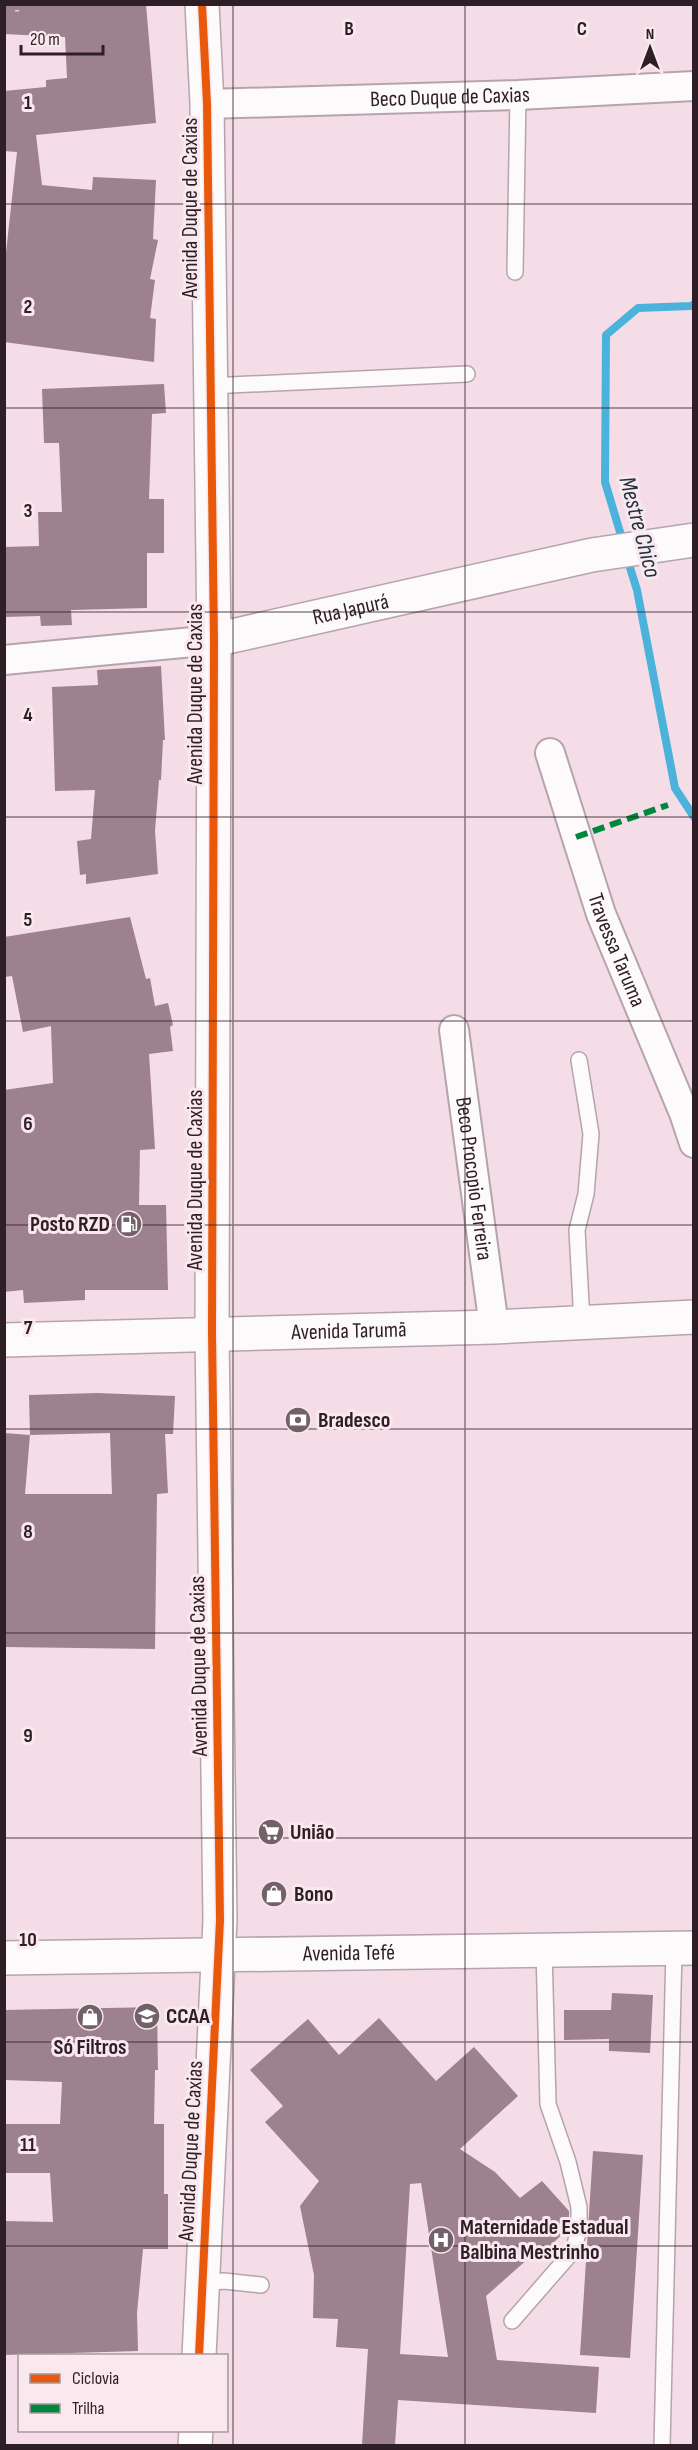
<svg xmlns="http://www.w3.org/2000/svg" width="698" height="2450" font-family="'Sofia Sans Condensed',sans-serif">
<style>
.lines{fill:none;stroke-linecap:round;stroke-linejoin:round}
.stream{stroke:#4bb2dc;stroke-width:8}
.building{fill:#9d818f;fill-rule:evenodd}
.service-casing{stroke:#b6a4ac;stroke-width:18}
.minor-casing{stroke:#b6a4ac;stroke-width:32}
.tertiary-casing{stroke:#b6a4ac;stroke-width:36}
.secondary-casing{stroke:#b6a4ac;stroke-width:36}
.path{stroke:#e0d9dc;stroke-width:4;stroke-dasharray:1.5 4.5;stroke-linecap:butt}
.service{stroke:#fdfafb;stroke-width:15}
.minor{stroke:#fdfafb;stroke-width:28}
.tertiary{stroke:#fdfafb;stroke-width:33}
.secondary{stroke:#fdfafb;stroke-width:33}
.quiet{stroke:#00873e;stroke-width:6;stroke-dasharray:12 6;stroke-linecap:butt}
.cycleway-casing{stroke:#fae8ef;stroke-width:11}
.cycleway{stroke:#e8590c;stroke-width:8}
.grid{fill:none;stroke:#2e1e25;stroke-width:1.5;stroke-opacity:0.55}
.labels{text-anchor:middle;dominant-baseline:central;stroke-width:6;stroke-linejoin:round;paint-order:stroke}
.street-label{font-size:22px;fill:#2e1e25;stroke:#fae8ef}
.poi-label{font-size:22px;font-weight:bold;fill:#2e1e25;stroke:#fae8ef;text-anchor:start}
.water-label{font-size:24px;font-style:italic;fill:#1e323d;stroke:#fae8ef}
.grid-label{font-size:20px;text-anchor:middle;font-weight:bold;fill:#2e1e25;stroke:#fae8ef;stroke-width:6;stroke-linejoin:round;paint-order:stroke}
</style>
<rect width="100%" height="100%" fill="#f4dde6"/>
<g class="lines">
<path class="stream" d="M623,542l-18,-60 1,-147 32,-27 53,-2 3,-2
M627,558l10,32 38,198 19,29"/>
</g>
<path class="building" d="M4,4h142l10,119 -120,12 6,50 50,5 1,-13 63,3 -3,59 5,1 -8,39 5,1 -5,38 6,1 -2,43 -150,-20v-71l13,-119 -13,-1v-60l42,-4v-7l21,-2 -2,-41 -61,-3z
M164,384l2,29 -14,1 -3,85h15v54h-17v55l-76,2 1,15 -31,1 -1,-10 -36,1v-70l35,-1 -1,-34h24l-3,-69h-15l-2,-54z
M161,666l4,74h-2l-2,40h-2l-4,51 3,43 -72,10v-10l-6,1 -3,-34 14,-2 4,-49 -40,1 -3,-104 46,-2 -1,-15z
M130,917l16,62 4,-1 5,28 13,-3 5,22 -3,2 3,24 -24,3 6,95 -15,1 -1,55h27l2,85h-83v10l-61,3 -1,-13 -19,2v-202l49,-7 -2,-57 -28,6 -11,-56 -8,1v-40z
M97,1393l78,3 -2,38h-8l3,59 -11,1 -2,155 -151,-2v-214l26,2 -1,-40zM110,1433l2,61h-87l5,-59z
M612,1993l41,2 -3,58 -41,-2v-12l-45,1v-30h47z
M157,2007l1,63h-3l-1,54h10v70h4v55h-25l-6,64 1,38 -134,4v-134l49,1 -3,-49h-46v-49h56l2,-42 -58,-2v-70z
M379,2018l57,63 38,-34 44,49 -58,53 35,23 25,26 22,-17 27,30v17l-35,33 -5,-3 -43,38 11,64 102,7 -3,46 -198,-13 -3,45h-33l6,-96 -32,-2 2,-28 -25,-1 1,-43 -14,-69 19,-25 -54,-59 18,-16 -33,-36 58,-51 31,36zM421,2183l27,174 -48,-3 10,-170z
M593,2151l50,4 -13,203 -50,-3z"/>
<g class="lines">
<defs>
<path id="service" d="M515,272l3,-177
M209,386l258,-12
M579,1060l12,74 -5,60 -9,36 5,92
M203,2283l21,-2 37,4
M512,2321l61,-70 6,-21v-23l-11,-45 -20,-58 -4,-154
M662,2446l12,-497"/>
<g id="minor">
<path id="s1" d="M207,104l311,-9 176,-9"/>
<path d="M4,660l210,-20"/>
<path id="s2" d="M550,753l51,161 83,199 10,30"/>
<path id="s3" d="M454,1030l40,297"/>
</g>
<g id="tertiary">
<path id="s4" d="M214,640l378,-85 102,-15"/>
<path id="s5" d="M4,1340l490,-13 200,-10"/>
<path d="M199,2356l21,-436 -8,-587 2,-693 -7,-536 -5,-100"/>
<path d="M195,2446l1,-16"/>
</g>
<g id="secondary">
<path id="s6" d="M4,1958l690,-10"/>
</g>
</defs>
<use href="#service" class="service-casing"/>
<use href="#minor" class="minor-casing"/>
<use href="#tertiary" class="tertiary-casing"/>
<use href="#secondary" class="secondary-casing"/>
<path class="path" d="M17,4v8"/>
<use href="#service" class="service"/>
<use href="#minor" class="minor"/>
<use href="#tertiary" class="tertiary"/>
<use href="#secondary" class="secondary"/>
<path class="quiet" d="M576,837l92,-32"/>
<defs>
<path id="cycleway" d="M199,2356l21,-436 -8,-587 2,-693 -7,-536 -5,-100"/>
</defs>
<use href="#cycleway" class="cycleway-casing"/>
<use href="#cycleway" class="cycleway"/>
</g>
<path class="grid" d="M233,4v2442M465,4v2442M4,204h690M4,408h690M4,612h690M4,817h690M4,1021h690M4,1225h690M4,1429h690M4,1633h690M4,1838h690M4,2042h690M4,2246h690"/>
<defs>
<symbol id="fuel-disc" viewBox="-11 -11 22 22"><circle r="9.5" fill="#736169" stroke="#fae8ef"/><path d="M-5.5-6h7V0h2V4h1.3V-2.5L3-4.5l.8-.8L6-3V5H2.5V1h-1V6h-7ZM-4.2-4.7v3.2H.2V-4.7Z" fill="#fff"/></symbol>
<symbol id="bank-disc" viewBox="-11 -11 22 22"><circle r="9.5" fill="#736169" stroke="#fae8ef"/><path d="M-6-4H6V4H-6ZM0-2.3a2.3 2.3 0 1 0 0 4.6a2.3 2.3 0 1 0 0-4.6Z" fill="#fff"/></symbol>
<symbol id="supermarket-disc" viewBox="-11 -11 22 22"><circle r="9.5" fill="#736169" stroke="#fae8ef"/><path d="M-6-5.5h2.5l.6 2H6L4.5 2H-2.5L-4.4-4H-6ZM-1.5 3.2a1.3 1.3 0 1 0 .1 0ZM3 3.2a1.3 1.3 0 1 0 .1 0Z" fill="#fff"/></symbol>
<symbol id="shop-disc" viewBox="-11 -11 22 22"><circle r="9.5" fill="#736169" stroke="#fae8ef"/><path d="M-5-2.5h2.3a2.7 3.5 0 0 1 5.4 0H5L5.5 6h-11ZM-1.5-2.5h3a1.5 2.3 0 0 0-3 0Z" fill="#fff"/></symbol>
<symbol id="school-disc" viewBox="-11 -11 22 22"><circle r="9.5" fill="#736169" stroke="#fae8ef"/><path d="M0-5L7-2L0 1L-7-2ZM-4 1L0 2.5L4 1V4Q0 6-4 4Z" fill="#fff"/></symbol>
<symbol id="hospital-disc" viewBox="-11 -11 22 22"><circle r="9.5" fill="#736169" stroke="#fae8ef"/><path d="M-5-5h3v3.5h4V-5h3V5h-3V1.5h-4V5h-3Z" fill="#fff"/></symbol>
</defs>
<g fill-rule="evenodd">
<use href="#fuel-disc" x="114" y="1209" width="30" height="30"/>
<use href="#bank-disc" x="283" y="1405" width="30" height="30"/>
<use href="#supermarket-disc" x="256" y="1817" width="30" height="30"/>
<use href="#shop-disc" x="259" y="1879" width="30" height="30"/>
<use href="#school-disc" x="132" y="2001" width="30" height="30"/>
<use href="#shop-disc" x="75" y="2002" width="30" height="30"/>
<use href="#hospital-disc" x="426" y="2225" width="30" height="30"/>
</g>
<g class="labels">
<g class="street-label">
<text stroke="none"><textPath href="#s1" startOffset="243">Beco Duque de Caxias</textPath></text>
<text transform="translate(190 208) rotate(-90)">Avenida Duque de Caxias</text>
<text stroke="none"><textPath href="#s4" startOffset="140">Rua Japurá</textPath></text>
<text transform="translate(195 694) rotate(-90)">Avenida Duque de Caxias</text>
<text stroke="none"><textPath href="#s2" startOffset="208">Travessa Taruma</textPath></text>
<text stroke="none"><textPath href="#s3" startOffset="150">Beco Procopio Ferreira</textPath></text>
<text transform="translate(195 1180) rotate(-90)">Avenida Duque de Caxias</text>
<text stroke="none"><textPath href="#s5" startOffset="345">Avenida Tarumã</textPath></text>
<text transform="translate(199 1666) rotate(-91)">Avenida Duque de Caxias</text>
<text stroke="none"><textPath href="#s6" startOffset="345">Avenida Tefé</textPath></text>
<text transform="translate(191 2151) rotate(-87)">Avenida Duque de Caxias</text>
</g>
<g class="poi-label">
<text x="110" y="1224" text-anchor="end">Posto RZD</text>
<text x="318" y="1420">Bradesco</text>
<text x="290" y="1832">União</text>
<text x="294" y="1894">Bono</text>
<text x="166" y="2016">CCAA</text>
<text x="90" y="2047" text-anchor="middle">Só Filtros</text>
<text x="460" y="2227">Maternidade Estadual<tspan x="460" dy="25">Balbina Mestrinho</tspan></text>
</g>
<g class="water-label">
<text transform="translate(640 527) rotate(75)">Mestre Chico</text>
</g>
</g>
<g class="grid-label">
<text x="349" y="35">B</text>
<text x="582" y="35">C</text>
<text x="28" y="109">1</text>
<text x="28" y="313">2</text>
<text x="28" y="517">3</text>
<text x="28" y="721">4</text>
<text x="28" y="926">5</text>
<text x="28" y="1130">6</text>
<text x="28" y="1334">7</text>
<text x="28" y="1538">8</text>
<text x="28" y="1742">9</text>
<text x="28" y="1946">10</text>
<text x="28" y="2151">11</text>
</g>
<rect width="698" height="2450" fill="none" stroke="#2e1e25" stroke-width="12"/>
<rect x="18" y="2354" width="210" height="78" fill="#fae8ef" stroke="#a8979e" stroke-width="1.5"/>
<rect x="30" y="2374" width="30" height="9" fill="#e8590c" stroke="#a8979e" stroke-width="1.5"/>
<text x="72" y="2384" font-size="18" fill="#2e1e25">Ciclovia</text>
<rect x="30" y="2404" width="30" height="9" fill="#00873e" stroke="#a8979e" stroke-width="1.5"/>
<text x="72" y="2414" font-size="18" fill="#2e1e25">Trilha</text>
<g transform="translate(650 48)" stroke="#fae8ef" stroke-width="4.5" paint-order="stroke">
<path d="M0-4.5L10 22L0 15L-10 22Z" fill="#2e1e25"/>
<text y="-9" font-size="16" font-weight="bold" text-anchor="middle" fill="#2e1e25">N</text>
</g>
<path d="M21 45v9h82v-9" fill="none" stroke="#2e1e25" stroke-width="3"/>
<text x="30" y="45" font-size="18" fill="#2e1e25" stroke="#fae8ef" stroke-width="4.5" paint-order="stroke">20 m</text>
</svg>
